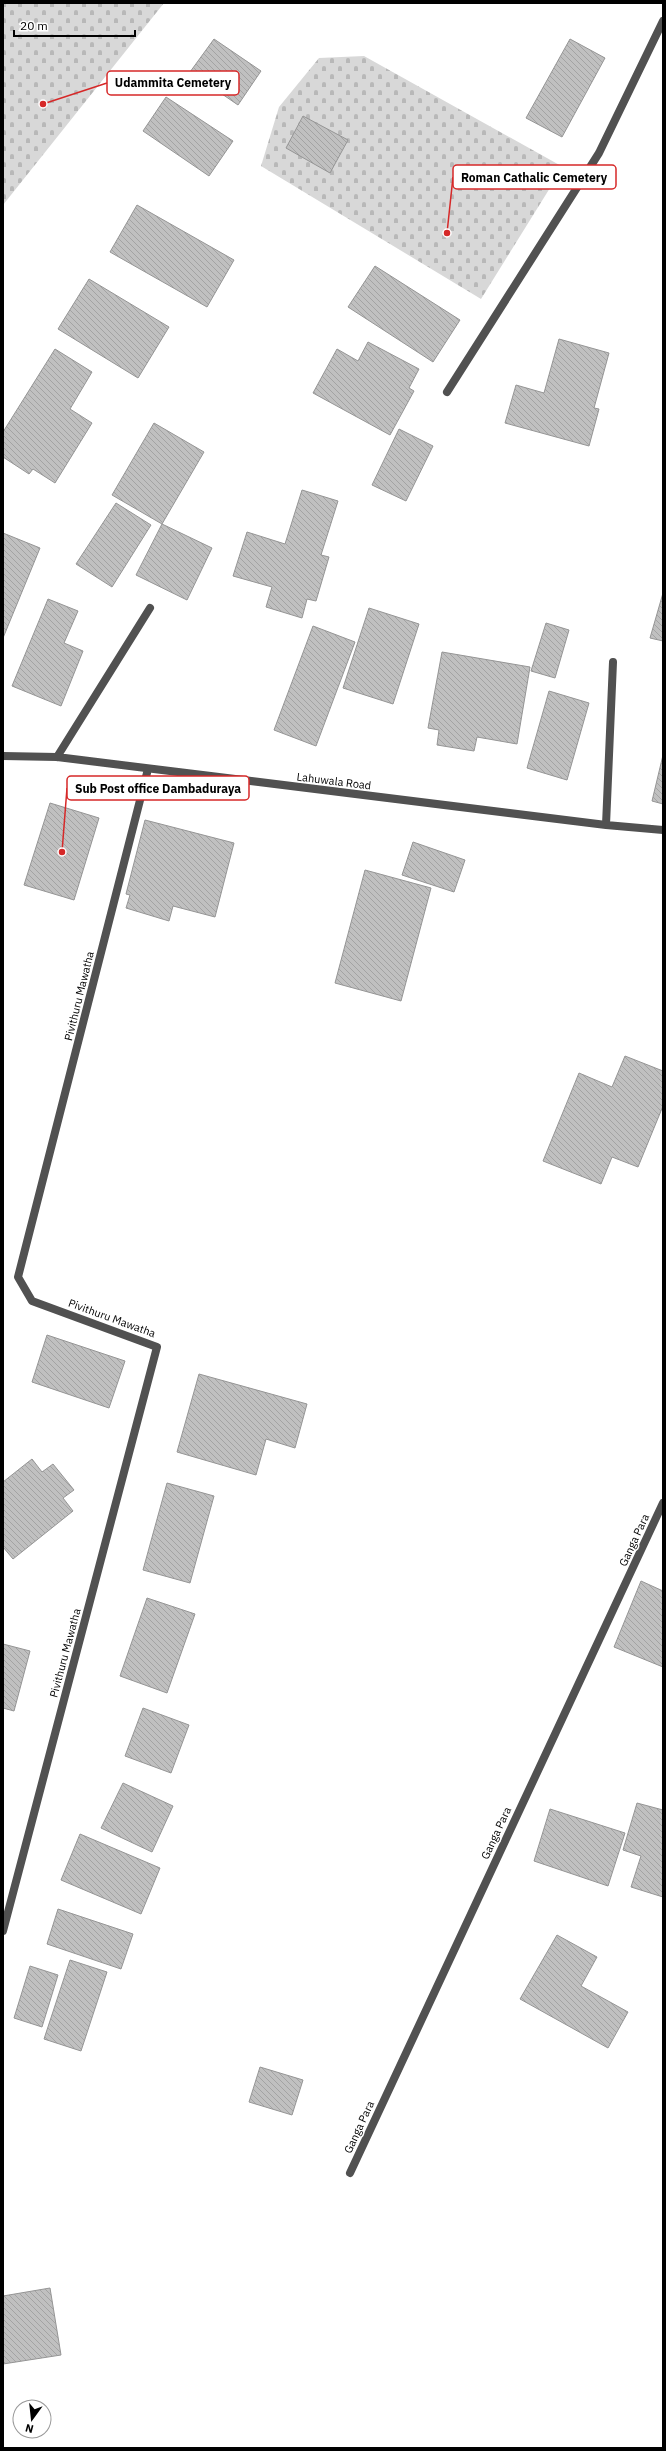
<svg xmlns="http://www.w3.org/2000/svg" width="666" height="2451" font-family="'IBM Plex Sans',sans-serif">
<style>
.cemetery{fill:url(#cemetery-stones)}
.building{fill:url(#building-back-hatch);stroke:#959595}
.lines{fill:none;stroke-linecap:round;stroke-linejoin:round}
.minor{stroke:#515151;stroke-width:8}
.labels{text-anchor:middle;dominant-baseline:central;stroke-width:3;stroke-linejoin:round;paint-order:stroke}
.street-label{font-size:11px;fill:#000;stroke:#fff}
.leader{fill:none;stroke:#d62828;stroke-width:1.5}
.callout-dot{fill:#d62828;stroke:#fff;stroke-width:1.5}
.callout{fill:#fff;stroke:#d62828;stroke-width:1.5}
.callout-label{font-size:12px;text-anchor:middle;font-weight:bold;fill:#000}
</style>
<defs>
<pattern id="cemetery-stones" width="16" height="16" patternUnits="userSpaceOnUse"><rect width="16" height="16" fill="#d8d8d8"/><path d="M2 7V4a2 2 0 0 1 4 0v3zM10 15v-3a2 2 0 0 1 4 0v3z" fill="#b8b8b8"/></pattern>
<pattern id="building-back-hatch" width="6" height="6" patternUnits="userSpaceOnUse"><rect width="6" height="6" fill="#c0c0c0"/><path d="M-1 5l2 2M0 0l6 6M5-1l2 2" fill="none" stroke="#a3a3a3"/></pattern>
</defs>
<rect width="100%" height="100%" fill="#fff"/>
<path class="cemetery" d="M3,3h161l-161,202z
M364,56l199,111 -82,132 -220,-133 18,-59 40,-49z"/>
<path class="building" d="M214,39l47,32 -23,34 -48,-33z
M570,39l35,19 -43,79 -36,-19z
M166,97l67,44 -24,35 -66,-45z
M303,116l45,24 -18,33 -44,-25z
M137,205l97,55 -27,47 -97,-55z
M375,266l85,54 -27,42 -85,-55z
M89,279l80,48 -31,51 -80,-49z
M559,339l50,14 -15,55 5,1 -10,37 -84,-23 11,-38 28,8z
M368,342l51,27 -10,19 5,3 -24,44 -77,-42 24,-44 21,12z
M55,349l37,23 -22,37 22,14 -37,60 -22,-14 -4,5 -26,-17v-25z
M154,423l50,29 -42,72 -50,-29z
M399,429l34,17 -27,55 -34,-16z
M302,490l36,11 -17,54 8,2 -13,44 -9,-2 -5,19 -36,-11 6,-20 -39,-11 14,-44 38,12z
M116,503l35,22 -39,62 -36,-23z
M162,524l50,24 -25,52 -51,-25z
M3,533l37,15 -37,90z
M663,593v48l-13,-3z
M48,599l30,12 -14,32 19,8 -22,55 -49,-20z
M369,608l50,16 -26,80 -50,-16z
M546,623l23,7 -14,48 -24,-7z
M313,626l42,16 -39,104 -42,-16z
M442,652l88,15 -13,77 -40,-7 -3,14 -37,-6 2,-15 -11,-2z
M549,691l40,12 -22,77 -40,-12z
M663,755v49l-11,-3z
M50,803l49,15 -25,82 -50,-15z
M145,820l89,23 -19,74 -42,-11 -4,15 -43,-13 4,-13 -4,-1z
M413,842l52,18 -11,32 -52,-17z
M365,870l66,18 -30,113 -66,-18z
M625,1056l38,15v35l-25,61 -26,-10 -11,27 -58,-23 36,-88 33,14z
M47,1335l78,26 -16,47 -77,-26z
M199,1374l108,30 -12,44 -29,-9 -10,36 -79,-23z
M32,1459l10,13 11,-8 21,26 -11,8 10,13 -60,48 -10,-12v-65z
M167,1483l47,13 -24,87 -47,-13z
M641,1581l22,10v76l-49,-20z
M147,1598l48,16 -28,79 -47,-17z
M3,1644l27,7 -16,60 -11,-3z
M143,1708l46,17 -18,48 -46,-17z
M123,1783l50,23 -21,46 -51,-24z
M637,1803l26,7v87l-32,-10 10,-31 -18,-6z
M550,1809l75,24 -17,53 -74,-25z
M80,1834l80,34 -19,46 -80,-34z
M58,1909l75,25 -12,35 -74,-25z
M557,1935l40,22 -16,29 47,26 -20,36 -88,-49z
M70,1960l37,12 -26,79 -37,-12z
M30,1966l28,9 -16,52 -28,-9z
M260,2067l43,13 -11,35 -43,-13z
M50,2288l11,67 -58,9v-68z"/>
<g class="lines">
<path class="minor" d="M447,392l152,-239 64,-132
M3,756l54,1 549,68 57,5
M57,757l93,-149
M606,825l7,-163
M3,1931l154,-584 -125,-46 -14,-24 130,-508
M350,2173l313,-670"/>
</g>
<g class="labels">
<g class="street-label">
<text transform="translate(334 781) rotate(7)">Lahuwala Road</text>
<text transform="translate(79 996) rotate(-76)">Pivithuru Mawatha</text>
<text transform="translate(112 1318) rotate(20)">Pivithuru Mawatha</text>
<text transform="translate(634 1540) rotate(-65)">Ganga Para</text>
<text transform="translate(65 1653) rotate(-75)">Pivithuru Mawatha</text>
<text transform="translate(496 1833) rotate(-65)">Ganga Para</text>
<text transform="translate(359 2127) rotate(-65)">Ganga Para</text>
</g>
</g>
<path class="leader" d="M43 104L107 83M447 233L453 177M62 852L67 788"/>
<g class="callout-dot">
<circle cx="43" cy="104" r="4"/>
<circle cx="447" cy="233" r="4"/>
<circle cx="62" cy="852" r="4"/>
</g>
<g class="callout">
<rect x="107" y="71" width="132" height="24" rx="4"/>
<rect x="453" y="165" width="163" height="24" rx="4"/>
<rect x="67" y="776" width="182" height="24" rx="4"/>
</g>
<g class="callout-label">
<text x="173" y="87">Udammita Cemetery</text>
<text x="534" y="182">Roman Cathalic Cemetery</text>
<text x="158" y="793">Sub Post office Dambaduraya</text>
</g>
<rect width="666" height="2451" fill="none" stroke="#000000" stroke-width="8"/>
<g transform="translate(32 2419) rotate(195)"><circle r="19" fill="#ffffff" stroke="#999999"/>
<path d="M0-3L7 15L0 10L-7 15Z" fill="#000000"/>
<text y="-6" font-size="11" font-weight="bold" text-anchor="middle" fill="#000000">N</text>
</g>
<path d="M14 30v6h121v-6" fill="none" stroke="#000000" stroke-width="2"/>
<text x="20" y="30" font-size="12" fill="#000000" stroke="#ffffff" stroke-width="3" paint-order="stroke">20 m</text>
</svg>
